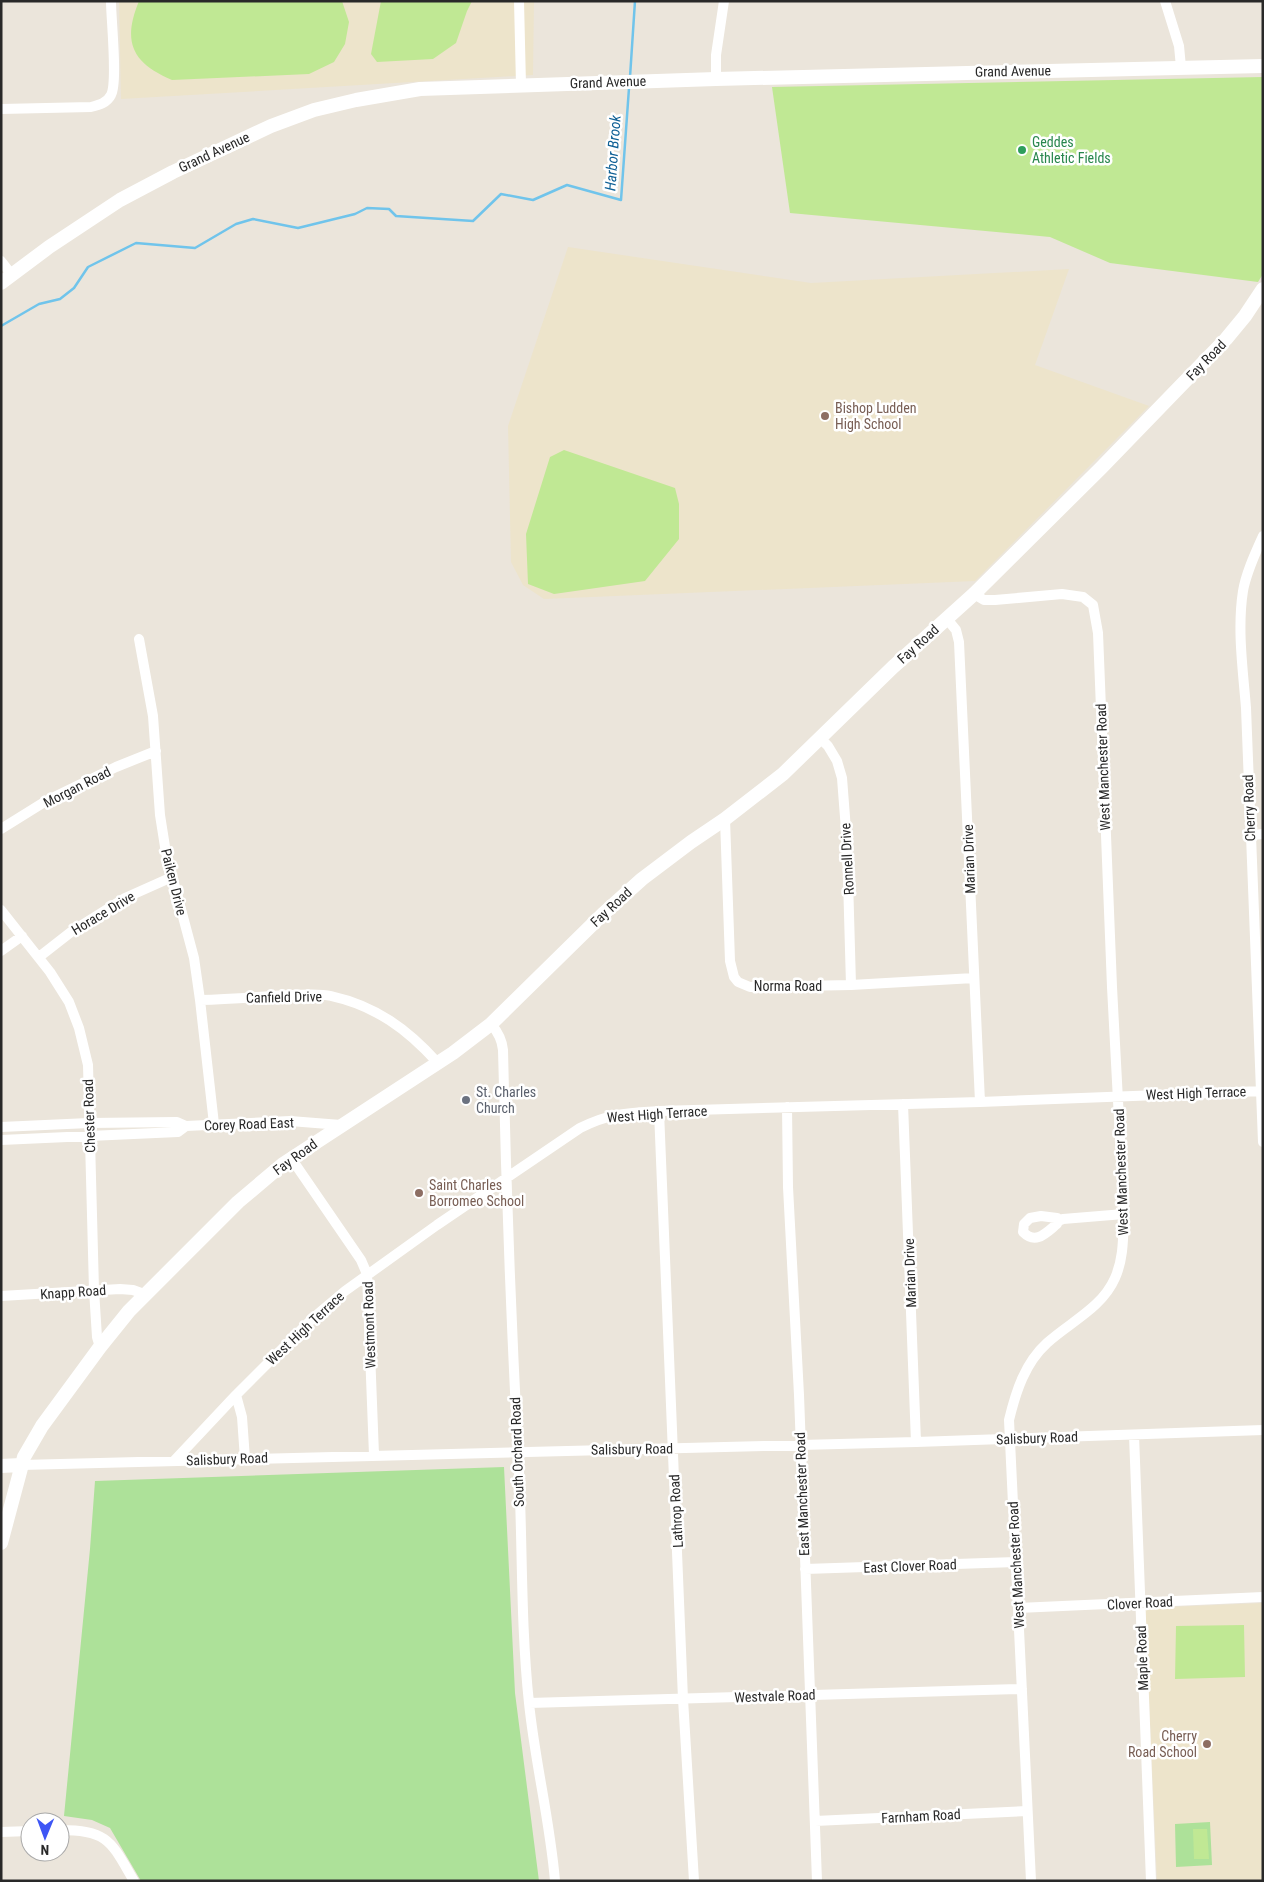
<svg xmlns="http://www.w3.org/2000/svg" width="1264" height="1882" font-family="'Roboto Condensed',sans-serif">
<style>
.education{fill:#ede4cb}
.green{fill:#ade199}
.pitch{fill:#c0e894}
.lines{fill:none;stroke-linecap:round;stroke-linejoin:round}
.stream{stroke:#70c4eb;stroke-width:2.5}
.street{stroke:#fff;stroke-width:10}
.secondary{stroke:#fff;stroke-width:14}
.leisure-dot{fill:#2e9e5b;stroke:#fff;stroke-width:2}
.education-dot{fill:#8d6e63;stroke:#fff;stroke-width:2}
.worship-dot{fill:#6b7280;stroke:#fff;stroke-width:2}
.labels{text-anchor:middle;dominant-baseline:central;stroke-width:5;stroke-linejoin:round;paint-order:stroke}
.street-label{font-size:14px;fill:#292929;stroke:#fff}
.leisure-label{font-size:14px;fill:#27864d;stroke:#fff;text-anchor:start}
.education-label{font-size:14px;fill:#785e54;stroke:#fff;text-anchor:start}
.worship-label{font-size:14px;fill:#5b616d;stroke:#fff;text-anchor:start}
.water-label{font-size:15px;font-style:italic;fill:#106196;stroke:#fff}
</style>
<rect width="100%" height="100%" fill="#ebe5db"/>
<path class="education" d="M119,1h415l-1,74 -412,24z
M568,247l243,36 258,-14 -34,96 114,41 -174,175 -431,18 -21,-14 -12,-23 -3,-136z
M1263,1603v278h-106l-12,-273z"/>
<path class="green" d="M504,1467l11,226 24,188h-398l-31,-53 -18,-8 -28,-4 26,-267 5,-68z
M1210,1822l2,43 -36,2 -1,-43z"/>
<path class="pitch" d="M139,1h203l7,21 -4,22 -11,18 -25,12 -137,6c-40,-17 -50,-38 -33,-79z
M381,1h91l-5,10 -11,32 -23,16 -56,3 -6,-8z
M1263,77v197l-5,8 -148,-19 -60,-26 -260,-24 -18,-126z
M564,450l111,38 4,16v35l-34,42 -91,13 -26,-10 -2,-50 24,-77z
M1244,1625l1,52 -70,2 1,-53z
M1193,1829h14l2,30h-15z"/>
<g class="lines">
<path class="stream" d="M630,77l5,-76
M1,326l38,-22 21,-5 14,-11 14,-21 48,-24 59,5 41,-24 17,-5 45,9 57,-14 12,-6 22,1 7,7 77,5 28,-27 32,6 34,-15 54,15 8,-112"/>
<path class="street" d="M519,1l2,84
M1165,1l14,45 2,21
M716,79v-24l8,-54
M1,109l90,-2c8,-2 16,-4 20,-12 7,-13 0,-75 0,-94
M1,261l11,14
M1263,536c-8,18 -17,37 -20,55 -6,38 0,79 3,117l17,434
M974,594l10,6h11l67,-6 21,3 10,8 5,28 14,354 12,227c-1,22 0,44 -9,64 -13,30 -45,44 -68,65 -22,20 -31,48 -38,77l22,461
M947,619l9,11 3,12 21,460
M139,639l14,77 7,99 6,38 28,105 6,42 14,124
M821,739l7,7 9,15 5,17 5,65 4,142
M725,819l5,142 4,16 4,5 12,5 101,-2 123,-7
M1,829l45,-28 70,-34 40,-16
M1250,835l13,-1
M1,910l49,62 19,30 10,26 9,37 6,225 3,47 3,10
M1,951l21,-15
M39,957l32,-25 54,-34 47,-21
M200,1000c30,-1 59,-3 89,-5 14,0 29,-2 42,1 45,10 76,33 106,66
M491,1024c7,8 11,15 12,26 3,134 8,268 15,402 5,83 2,167 11,251 6,59 21,118 26,178
M903,1104l13,338
M787,1107l1,80 11,208 18,486
M659,1111l24,588 11,182
M1,1127l88,-4 88,-1 9,4 104,-5 51,4
M1,1140l177,-8 8,-6
M291,1158l70,102 6,14 7,181
M1041,1216l16,2v6c-11,9 -21,21 -34,8l1,-8 6,-6z
M1058,1221l5,-2 61,-5
M1,1296l119,-7 13,1 11,4
M236,1395l6,22 3,42
M1134,1435l17,446
M174,1461l62,-66 77,-77 32,-27 92,-66 143,-97c30,-15 46,-15 79,-17l321,-9 283,-11
M21,1465l895,-23 347,-12
M805,1569l211,-7
M1018,1608l245,-11
M529,1703l493,-14
M815,1821l212,-10
M60,1830c49,0 51,12 74,51
M1,1832l29,-1"/>
<path class="secondary" d="M1,283l48,-36 71,-47 53,-28 98,-46 43,-16 42,-10 64,-11 296,-10 547,-13
M1,1466l20,-1
M1,1543l23,-86 18,-31 58,-79 29,-36 109,-109 45,-38 170,-111 38,-29 112,-110 39,-35 49,-37 34,-23 58,-45 110,-107 81,-73 127,-126 125,-129 19,-23 18,-27"/>
</g>
<circle class="leisure-dot" cx="1022" cy="150" r="5"/>
<g class="education-dot">
<circle cx="825" cy="416" r="5"/>
<circle cx="419" cy="1193" r="5"/>
<circle cx="1207" cy="1744" r="5"/>
</g>
<circle class="worship-dot" cx="466" cy="1100" r="5"/>
<g class="labels">
<g class="street-label">
<text transform="translate(1013 71) rotate(-1)">Grand Avenue</text>
<text transform="translate(608 82) rotate(-2)">Grand Avenue</text>
<text transform="translate(214 152) rotate(-25)">Grand Avenue</text>
<text transform="translate(1206 360) rotate(-46)">Fay Road</text>
<text transform="translate(918 644) rotate(-42)">Fay Road</text>
<text transform="translate(1103 767) rotate(-92)">West Manchester Road</text>
<text transform="translate(77 787) rotate(-27)">Morgan Road</text>
<text transform="translate(1249 808) rotate(-92)">Cherry Road</text>
<text transform="translate(847 859) rotate(-93)">Ronnell Drive</text>
<text transform="translate(969 859) rotate(-92)">Marian Drive</text>
<text transform="translate(174 882) rotate(76)">Paiken Drive</text>
<text transform="translate(611 907) rotate(-43)">Fay Road</text>
<text transform="translate(103 913) rotate(-31)">Horace Drive</text>
<text x="788" y="986">Norma Road</text>
<text transform="translate(284 997) rotate(-1)">Canfield Drive</text>
<text transform="translate(1196 1093) rotate(-2)">West High Terrace</text>
<text transform="translate(657 1114) rotate(-4)">West High Terrace</text>
<text transform="translate(89 1116) rotate(-92)">Chester Road</text>
<text transform="translate(249 1124) rotate(-2)">Corey Road East</text>
<text transform="translate(295 1157) rotate(-36)">Fay Road</text>
<text transform="translate(1121 1172) rotate(-92)">West Manchester Road</text>
<text transform="translate(910 1273) rotate(-92)">Marian Drive</text>
<text transform="translate(73 1292) rotate(-4)">Knapp Road</text>
<text transform="translate(369 1325) rotate(-92)">Westmont Road</text>
<text transform="translate(305 1328) rotate(-43)">West High Terrace</text>
<text transform="translate(1037 1438) rotate(-2)">Salisbury Road</text>
<text transform="translate(632 1449) rotate(-1)">Salisbury Road</text>
<text transform="translate(517 1452) rotate(-92)">South Orchard Road</text>
<text transform="translate(227 1459) rotate(-2)">Salisbury Road</text>
<text transform="translate(802 1494) rotate(-92)">East Manchester Road</text>
<text transform="translate(676 1511) rotate(-93)">Lathrop Road</text>
<text transform="translate(1016 1565) rotate(-93)">West Manchester Road</text>
<text transform="translate(910 1566) rotate(-2)">East Clover Road</text>
<text transform="translate(1140 1603) rotate(-3)">Clover Road</text>
<text transform="translate(1142 1658) rotate(-92)">Maple Road</text>
<text transform="translate(775 1696) rotate(-2)">Westvale Road</text>
<text transform="translate(921 1816) rotate(-3)">Farnham Road</text>
</g>
<g class="leisure-label">
<text x="1032" y="142">Geddes<tspan x="1032" dy="16">Athletic Fields</tspan></text>
</g>
<g class="education-label">
<text x="835" y="408">Bishop Ludden<tspan x="835" dy="16">High School</tspan></text>
<text x="429" y="1185">Saint Charles<tspan x="429" dy="16">Borromeo School</tspan></text>
<text x="1197" y="1736" text-anchor="end">Cherry<tspan x="1197" dy="16">Road School</tspan></text>
</g>
<g class="worship-label">
<text x="476" y="1092">St. Charles<tspan x="476" dy="16">Church</tspan></text>
</g>
<g class="water-label">
<text transform="translate(613 153) rotate(-86)">Harbor Brook</text>
</g>
</g>
<rect width="1264" height="1882" fill="none" stroke="#292929" stroke-width="5"/>
<g transform="translate(45 1837) rotate(181)"><circle r="24" fill="#ffffff" stroke="#a9a9a9"/>
<path d="M0-4L9 19L0 12L-9 19Z" fill="#3e56f5"/>
<text y="-8" font-size="14" font-weight="bold" text-anchor="middle" fill="#292929">N</text>
</g>
</svg>
